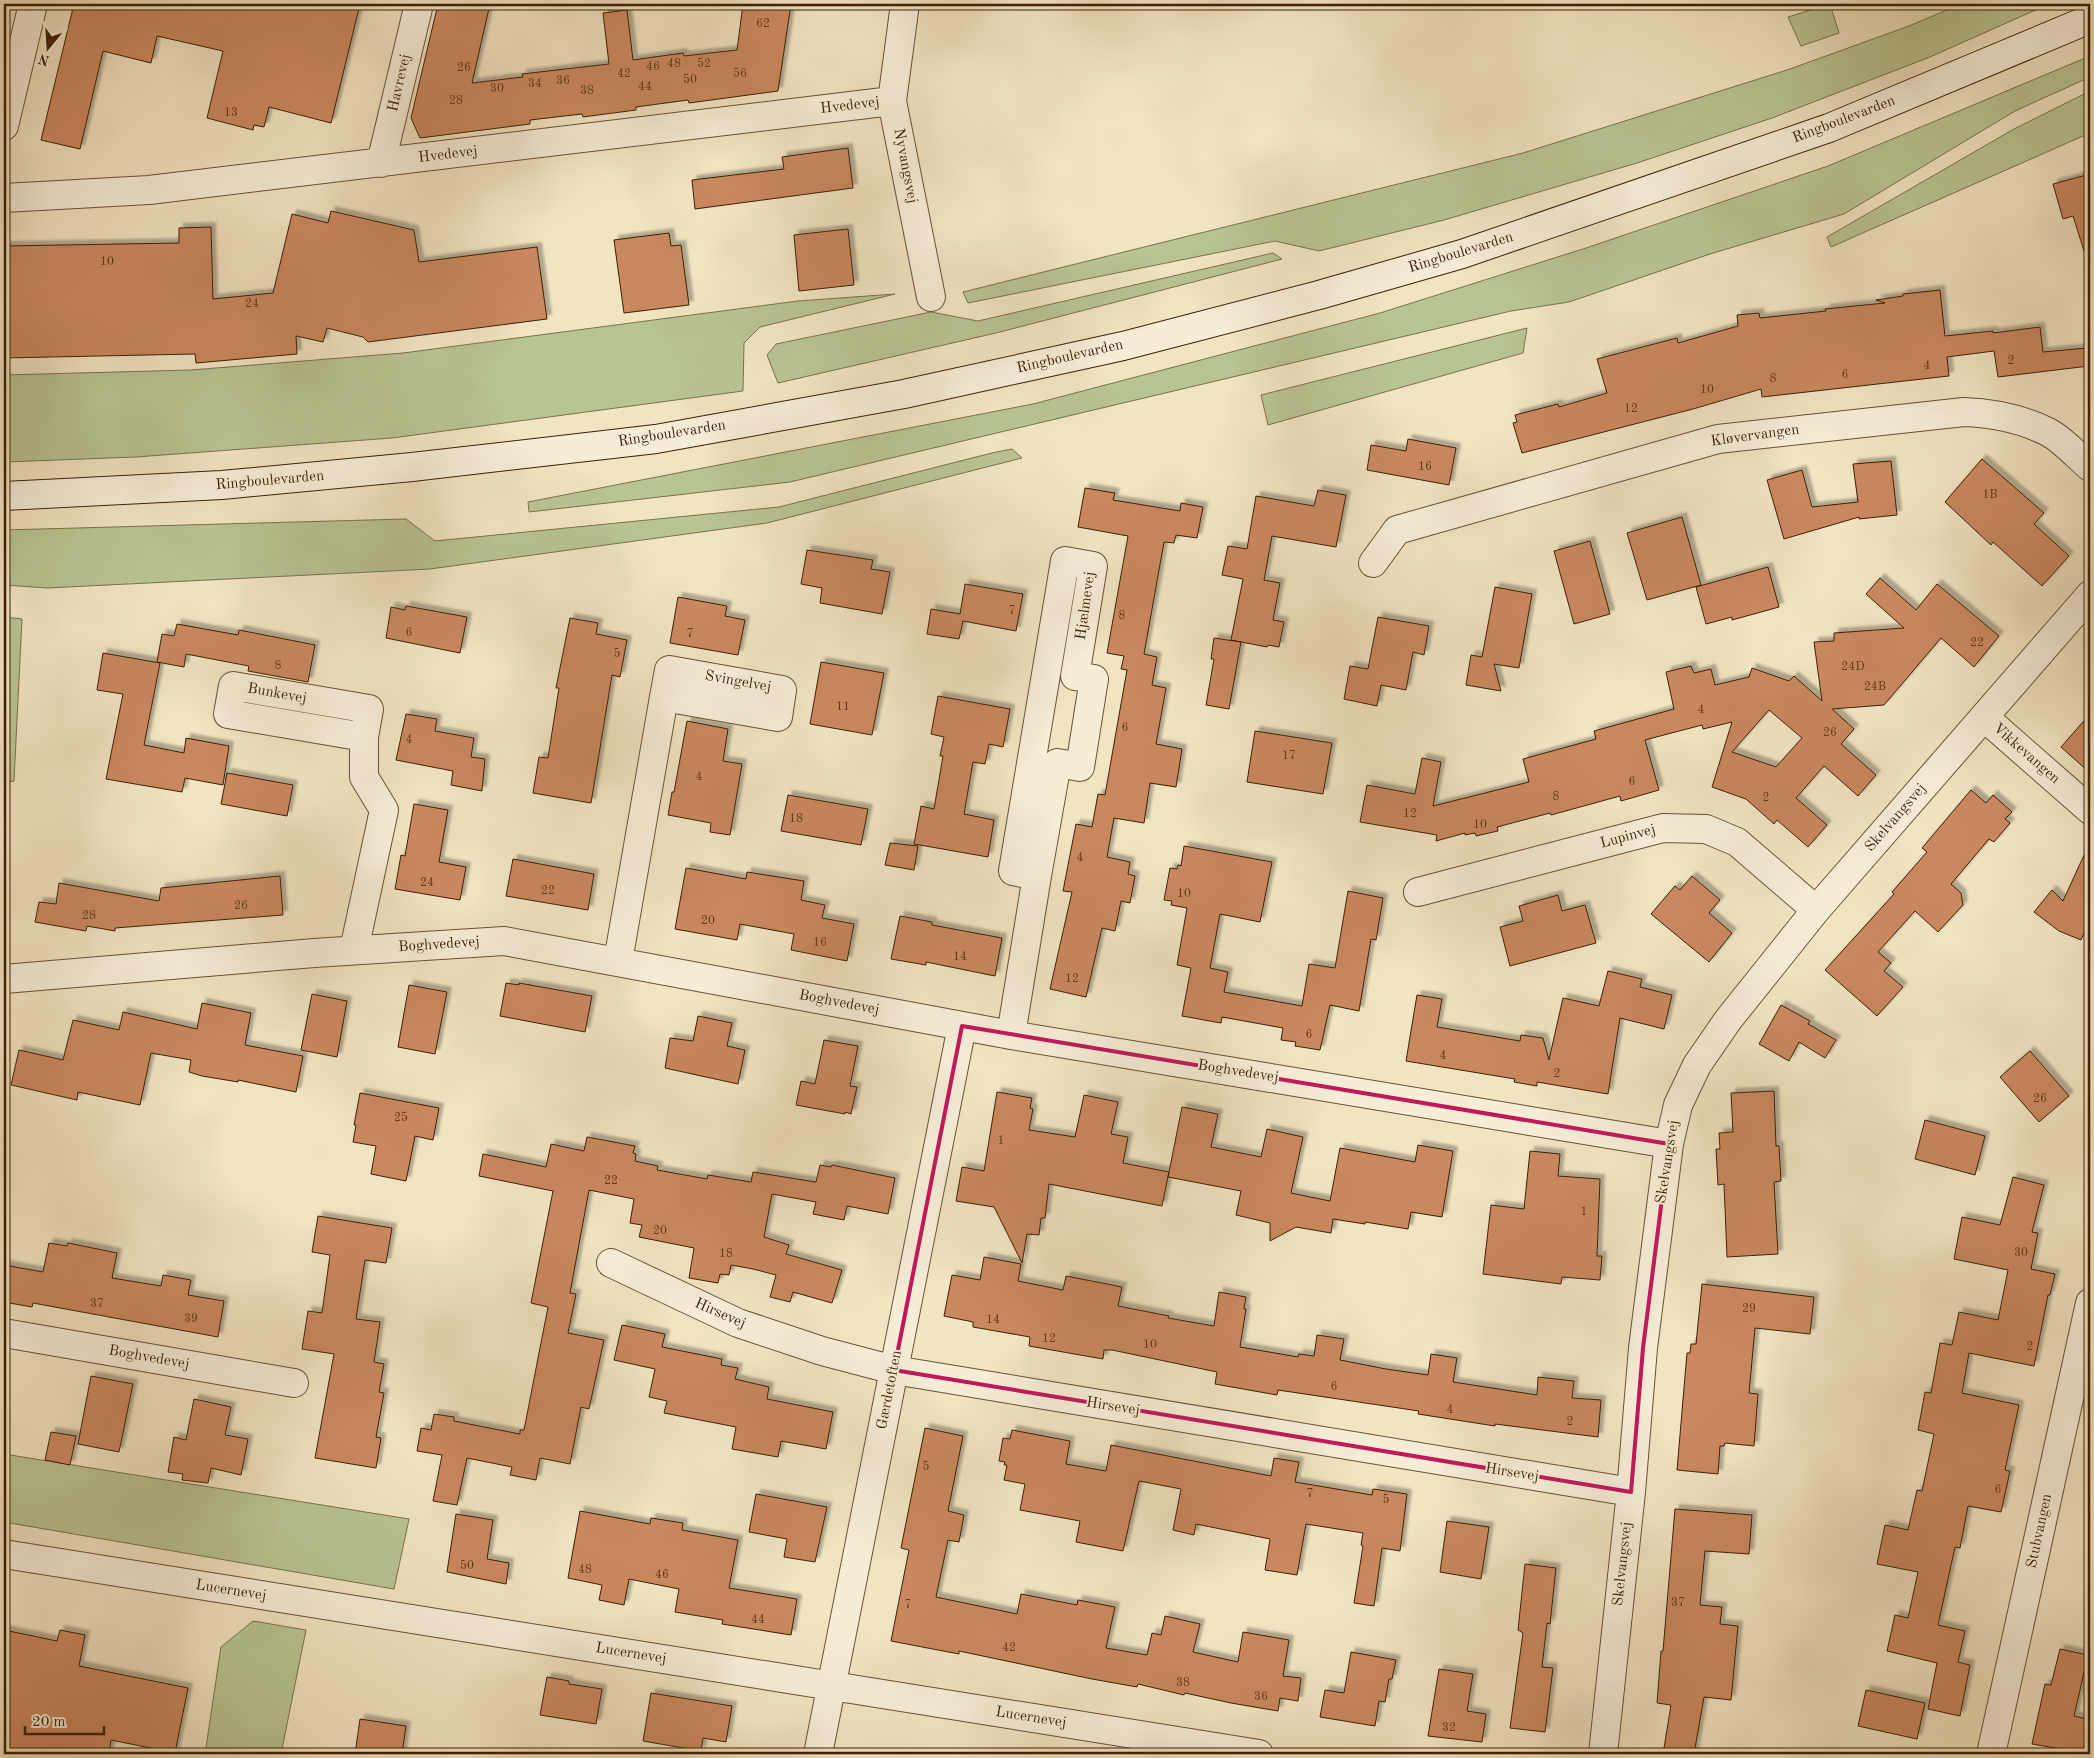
<svg xmlns="http://www.w3.org/2000/svg" width="2094" height="1758" font-family="'Old Standard TT',serif">
<style>
.green{fill:#b9c493;stroke:#7a724c}
.building{fill:#ca885e;stroke:#3c1f05;fill-rule:evenodd;filter:url(#shadow)}
.lines{fill:none;stroke-linecap:round;stroke-linejoin:round}
.street-casing{stroke:#695034;stroke-width:30}
.secondary-casing{stroke:#3c1f05;stroke-width:30}
.street{stroke:#f6edd7;stroke-width:28}
.secondary{stroke:#f6edd7;stroke-width:28}
.marked{fill:none;stroke:#c2185b;stroke-width:4;stroke-linejoin:round}
.labels{text-anchor:middle;dominant-baseline:central;stroke-width:4;stroke-linejoin:round;paint-order:stroke}
.number-label{font-size:12px;fill:#60391b}
.street-label{font-size:15px;fill:#3c1f05;stroke:#f6edd7}
</style>
<defs>
<filter id="shadow"><feDropShadow dx="4.5" dy="-4.5" stdDeviation="1" flood-color="#0004"/></filter>
</defs>
<rect width="100%" height="100%" fill="#f1e4c1"/>
<filter id="stains"><feTurbulence type="fractalNoise" baseFrequency=".004" numOctaves="4"/><feColorMatrix values="0 0 0 0 .2 0 0 0 0 .09 0 0 0 0 .02 0 0 0 .5 -.17"/></filter>
<radialGradient id="worn" r=".72"><stop offset=".6" stop-color="#630" stop-opacity="0"/><stop offset="1" stop-color="#630" stop-opacity=".3"/></radialGradient>
<path class="green" d="M1830,4l9,29 -38,13 -13,-29z
M1961,4h88l-119,53 -158,61 -135,45 -193,57 -125,31 -44,-10 -307,62 -5,-11 560,-139 264,-83 122,-44z
M2090,56v21l-75,34 -171,103 -134,40 -141,48 -58,9 -721,171 -261,30 -1,-10 505,-98 347,-91 206,-65 242,-82z
M2090,91v42l-259,114 -4,-10 187,-108z
M1273,253l9,6 -286,74 -218,50 -11,-28 9,-11 155,-32 47,9z
M895,294l-135,33 -16,16 -1,48 -351,47 -256,19 -132,5v-87l187,-5 212,-17 395,-52z
M1527,328l-4,25 -255,72 -7,-30z
M1012,449l10,9 -255,65 -337,46 -383,19 -43,-3v-55l402,-11 29,22 344,-34 213,-54z
M4,617l18,2 -8,162 -10,2z
M4,1454l405,65 -15,70 -390,-67z
M253,1621l53,9 -25,124h-76l16,-107z"/>
<path class="building" d="M74,4h286l-29,119 -62,-16 -5,20 -10,-2 -1,5 -46,-12 16,-67 -66,-15 -6,27 -48,-12 -23,98 -39,-9z
M438,4h52l-18,79 51,-6 -1,-3 87,-10 -6,-51 24,-3 6,50 50,-7 1,3 53,-6 6,-46h48l-13,87 -89,12 -1,-3 -52,7v3l-53,7 -1,-3 -52,6v4l-110,14 -9,-20z
M848,148l5,40 -158,21 -3,-29 92,-11 -2,-12z
M2090,174v80h-5l-12,-38 -10,3 -10,-35z
M331,211l83,19 5,32 118,-15 10,72 -179,23 -5,-5 -36,-9 -4,14 -27,-6 1,18 -101,9 -1,-9 -191,4v-112l175,-3v-15l32,-1 2,72 60,-6 19,-79 36,9z
M848,229l6,56 -55,6 -5,-56z
M669,233l2,13 10,-1 8,60 -65,8 -10,-73z
M1940,290l5,46 48,-5v2l47,-6 3,25 44,-4 2,18 -91,11 -4,-26 -47,6 2,19 -187,21 -1,-8 -68,20 -171,44 -9,-30 4,-1 -2,-7 43,-11 1,3 48,-14 -10,-34 80,-21 1,5 60,-17 -1,-11 22,-2 1,5 66,-7 -1,-2 60,-6 -9,-3 27,-4v-2z
M1408,439l48,9 -7,37 -82,-15 4,-25 35,6z
M1982,459l62,54 -10,11 35,32 -27,30 -49,-44 -2,3 -46,-43z
M1891,461l6,54 -38,4v-2l-75,22 -17,-59 35,-10 10,37 46,-5 -5,-38z
M1085,488l30,5 -2,7 67,11 1,-8 22,4 -6,31 -21,-3 -2,8 -10,-1 -20,112 13,3 -5,28 14,3 -10,56 26,5 -6,38 -26,-4 -6,40 -30,-5 -7,39 23,5 -2,12 7,2 -5,27 -9,-2 -6,30 -13,-3 -16,69 -36,-8 22,-97 -9,-1 13,-67 16,3 6,-33 7,1 22,-125 -6,-1 3,-13 -17,-3 21,-117 -50,-9z
M1318,490l28,5 -10,52 -64,-11 -8,44 16,3 -7,37 11,2 -5,25 -11,-2 -1,2 -36,-7 12,-61 -21,-4 6,-29 19,3 9,-53 58,10z
M1682,517l19,68 -54,15 -20,-67z
M1590,541l20,73 -36,10 -20,-73z
M807,550l66,10 -2,9 19,3 -8,42 -62,-11 2,-15 -21,-4z
M1768,567l11,40 -47,13v-3l-26,7 -10,-37z
M1880,578l36,32 21,-26 62,52 -25,31 -33,-29 -57,67 -52,4 22,20 -13,15 35,31 -18,21 -34,-30 -28,32 31,27 -19,22 -31,-27 -3,4 -28,-25 -34,-12 20,-65 -29,7 -1,-4 -57,15 14,50 -38,11 -1,-5 -69,19 -1,-2 -53,14 1,4 -22,5 -1,-3 -10,2v-2l-29,8 1,-6 -77,-13 7,-37 48,9 7,-36 19,4 -8,44 96,-24 -6,-23 73,-20 -2,-8 80,-22 -8,-37 25,-6 3,7 17,-4 4,16 34,-8 3,-9 37,13 5,-5 28,25 -8,-59 20,-1v-8l70,-5 -38,-34zM1769,710l33,28 -26,29 -44,-15z
M965,584l58,10 -7,37 -53,-10 -4,18 -32,-5 4,-25 29,5z
M1495,587l37,7 -13,74 -25,-4 7,27 -35,-6 5,-30 11,2z
M678,597l49,9 -2,10 20,4 -7,35 -68,-12z
M406,606l61,11 -7,36 -74,-15 5,-31 14,3z
M1378,617l51,9 -5,29 -11,-3 -7,38 -25,-5 -4,21 -33,-7 6,-33 18,3z
M570,618l28,5 -2,11 31,6 -7,37 -8,-2 -21,128 -58,-10 6,-36 9,1 11,-70h-3z
M177,624l61,11 1,-5 76,15 -7,37 -60,-11 1,-5 -63,-12 -2,13 -27,-5 5,-28 12,2z
M1214,638l27,4 -12,67 -23,-4 8,-46h-3z
M103,653l57,10 -16,82 40,8 2,-15 43,8 -6,39 -38,-7 -3,14 -76,-13 17,-85 -26,-4z
M821,662l63,11 -12,62 -62,-11z
M938,696l72,13 -7,38 -14,-3 -4,20 -12,-2 -9,52 30,6 -6,37 -74,-13 7,-38 13,3 9,-53h-3l4,-19 -13,-3z
M406,714l31,5 -2,12 39,7 -3,19 14,2 -3,32 -31,-6 2,-14 -57,-11z
M2090,714v59l-29,-26z
M687,721l41,8 -5,32 19,3 -12,71 -20,-3 1,-9 -43,-8 4,-23h2z
M1255,731l77,12 -9,51 -76,-12z
M227,773l66,12 -6,31 -66,-12z
M1971,790l15,13 7,-8 19,17 -7,7 5,4 -16,19 -5,-3 -38,45 10,9 2,12 -25,27 -23,-21 -37,41 13,11 -7,8 19,16 -26,29 -52,-46 69,-76 -2,-2 35,-40 -5,-4z
M788,795l80,14 -7,36 -80,-14z
M414,804l34,6 -9,52 27,5 -6,33 -65,-11 6,-34 4,1z
M2090,842v77l-9,21 -22,-9 -25,-19 18,-22 11,11z
M890,843l28,3 -4,24 -29,-5z
M1184,846l88,16 -12,60 -40,-8 -10,54 18,4 -4,20 78,14 7,-42 26,4 13,-77 35,7 -7,42 -5,-1 -12,72 -29,-6 -10,45 -25,-4 1,-4 -15,-2 2,-12 -61,-11 -1,6 -39,-7 9,-48 -14,-3 10,-57 -16,-3 1,-4 -8,-1 6,-32 7,1 1,-4 3,1z
M513,859l81,15 -6,36 -82,-14z
M686,868l60,11 1,-7 57,9 -3,19 24,5 -3,13 32,6 -7,37 -56,-11 3,-16 -54,-10 -3,16 -62,-11z
M280,876l3,39 -168,13v3l-28,-5 -1,5 -51,-9 4,-20 17,2 3,-21 100,18 2,-13z
M1692,876l28,24 -11,13 23,20 -23,29 -58,-48 24,-28 5,4z
M1558,895l4,16 23,-6 11,38 -86,23 -10,-39 23,-6 -4,-15z
M900,916l32,6v3l70,13 -7,38 -69,-14v3l-35,-6z
M1608,971l34,8 -2,8 32,8 -8,34 -44,-11 -12,76 -71,-12v4l-23,-4 1,-3 -109,-18 11,-66 25,4 -5,28 83,14 1,-6 22,3 6,22 14,-62 36,8z
M506,983l13,2v-2l73,13 -7,36 -85,-16z
M409,985l38,7 -12,62 -37,-7z
M312,994l35,7 -10,56 -36,-7z
M202,1003l49,10 -6,32 58,11 -7,36 -58,-12v2l-36,-6 -13,-4 2,-12 -40,-7 -11,52 -62,-13 -1,8 -66,-15 8,-35 44,10 10,-40 46,10 4,-18 74,17z
M1781,1005l29,16 -2,3 28,16 -11,18 -26,-16 -10,19 -30,-17z
M698,1016l34,7 -5,23 18,4 -7,34 -73,-16 5,-30 23,3z
M824,1040l34,6 -8,40 7,1 -6,27 -6,-2v2l-49,-9 5,-24 14,3z
M2030,1051l39,45 -30,26 -39,-45z
M1774,1091l2,55h3l2,35 -7,1 4,72 -51,3 -3,-73 -6,1 -2,-36h4l-1,-16 14,-1 -2,-39z
M997,1092l35,6 -2,10 3,1 -4,21 46,7 9,-42 34,7 -7,32 17,3 -5,26 46,9 -7,34 -113,-22 -4,34h-4l-2,17 -12,-1 -5,29 -28,-56 -38,-6 6,-34 22,4z
M360,1093l79,15 -6,32 -18,-4 -9,45 -35,-7 5,-28 -23,-4 3,-17h-2z
M1182,1107l36,7 -7,33 50,10 6,-28 36,8 -12,56 39,8 10,-53 75,14 3,-17 35,6 -11,66 -31,-5 -3,17 -43,-7v2l-32,-5 -2,14 -35,-6 -26,14v-18l-34,-8 5,-24 -73,-14z
M1925,1120l60,16 -10,39 -60,-16z
M587,1137l48,9 -2,7 3,1 -1,7 23,5 -1,4 50,9 1,-4 43,7 2,-10 63,10 4,-17 11,2 1,-2 63,13 -7,36 -41,-8 -3,14 -31,-6 3,-12 -44,-8 -8,43 25,8 -3,9 56,16 -10,33 -39,-11 -3,10 -20,-5 6,-22 -23,-6 -22,-4 -2,10 -9,-1 -2,9 -29,-5 5,-30 -55,-11 3,-12 -12,-2 4,-24 -45,-9 -19,103 6,1 -8,39 36,7 -15,69 -8,-2 -11,57 -30,-6 -4,22 -26,-5 2,-8 -45,-9 -10,47 -24,-4 9,-46 -25,-4 4,-23 10,2 3,-16 20,3v4l66,13v-4h4l24,-123 -17,-4 22,-112 -74,-15 4,-22 63,13 5,-23 33,7z
M1530,1151l30,3 -2,22 42,3 -3,77h5l-2,24 -38,-3 -1,7 -78,-10 8,-69 33,4z
M2013,1177l31,8 -12,47 6,1 -7,36 24,5 -5,21h-2l-14,71 -65,-13 -7,40 57,12 -14,65 5,1 -9,41 -33,-6 -8,42 -5,-1 -17,78 27,6 -7,31 12,3 -10,51 -32,-7 9,-46 -50,-12 8,-36 13,3 10,-46 -41,-8 8,-39 23,5 9,-40 5,1 12,-57 -16,-4 7,-38 6,1 9,-50 12,2 7,-33 39,8 10,-50 -54,-11 8,-42 38,8z
M318,1216l74,12 -6,35 -21,-3 -9,59 24,3 -6,40 10,2 -5,28 5,1 -8,44 5,1 -5,30 -61,-10 19,-104 -32,-5 6,-38 14,2 8,-58 -18,-3z
M49,1243l18,3 1,-3 49,10 -5,25 49,8 2,-11 28,5 -3,15 36,6 -6,36 -185,-34 -1,4 -28,-5v-37l39,7z
M984,1257l37,7 -3,17 45,9 3,-14 56,11 -4,19 51,10 -1,2 46,8 5,-34 27,5 -2,12h2l-6,38 58,10 1,-3 15,2 3,-21 27,4 -4,21 46,9 42,6 3,-21 26,4 -4,24 84,13 1,-18 36,4 -2,17 29,2 -3,37 -103,-13v2l-77,-12 1,-3 -141,-21 -1,5 -62,-11 2,-12 -105,-22h-8l-1,9 -74,-13 1,-9 -57,-10v-5l-29,-6 8,-41 28,5z
M1702,1284l112,13 -4,37 -55,-6 -6,65 9,1 -4,52 -29,-3 -1,3h-4l-2,28 -41,-4 10,-117h3l1,-9h5z
M622,1325l43,9 -3,13 60,12 -1,6 17,3 -3,11 34,8 -2,12 66,13 -7,37 -45,-8 -3,16 -46,-8 4,-22 -72,-14 3,-12 -18,-4 6,-28 -41,-9z
M91,1376l42,8 -14,68 -41,-8z
M194,1399l37,8 -6,28 23,4 -7,36 -30,-7 -3,15 -26,-3 1,-6 -15,-2 6,-35 12,3z
M925,1428l38,8 -15,75 16,4 -5,27 -11,-2 -12,57 81,17 4,-20 56,11 1,-5 37,7 -9,41 41,7 5,-22 9,2 4,-19 35,8 -7,28 45,10 5,-30 46,8 -6,36 18,2 -3,23 -18,-3 -2,13 -47,-8 -46,-10 -1,2 -46,-11 -1,3 -45,-8 -133,-28v3l-68,-13 18,-91 -8,-2z
M1012,1430l58,11 -4,23 40,7 5,-26 160,31 3,-18 25,4 -4,20 77,13 1,-6 34,5 -7,57 -18,-3 -8,58 -20,-3 9,-57 -2,-1 2,-12 -57,-9 -9,51 -32,-5 5,-31 -74,-15 -2,11 -21,-5 8,-41 -42,-8 -16,70 -47,-9 4,-21 -60,-11 5,-26 -21,-4 3,-15h-3l1,-3 -6,-1 4,-23 7,1z
M51,1432l25,4 -6,29 -25,-5z
M756,1494l71,13 -12,55 -31,-5 3,-18 -38,-7z
M1675,1509l77,6 -3,39 -44,-3 -5,54 22,2 -2,17 18,2 -7,74 -27,-3 -10,57h-31l8,-49 -14,-2 4,-52h2z
M580,1511l70,13 1,-6 32,5 -1,7 56,10 -9,48 68,11 -6,36 -69,-11 1,-4 -48,-8 4,-23 -50,-10 -5,26 -25,-5 3,-15 -34,-7z
M456,1514l37,6 -6,39 22,4 -3,21 -59,-12z
M1447,1521l42,6 -8,52 -41,-7z
M1525,1564l31,4 -6,56 -3,-1 -5,44 11,1 -8,64 -35,-4 13,-95 -5,-3z
M4,1630l53,11 3,-11 25,5 -6,31 109,22 -13,65 -64,-13 -2,14h-105z
M2060,1649l28,6 -14,61 16,4v34l-58,-10 13,-60 6,1z
M1351,1652l45,8 -4,19h-3l-4,23 -6,-1 -4,25 -55,-9 5,-27 19,3z
M1439,1669l34,5 -6,37 19,3 -4,28 -54,-6z
M547,1677l22,4v3l33,5 -6,35 -56,-9z
M1866,1690l59,13 -8,36 -59,-13z
M651,1693l81,13 -6,36 -23,-4 -2,13 -58,-10z
M360,1719l46,7 -4,28h-47z"/>
<g class="lines">
<defs>
<path id="street" d="M905,4l-13,97 39,196
M4,126l29,-122
M381,163l38,-159
M4,198l145,-8 743,-89
M1373,563l24,-33 321,-91 246,-27c29,1 58,7 84,20 14,7 30,25 42,35
M1984,717l106,93
M1418,892l245,-64 43,1 31,13 79,68
M354,950l30,-140 -20,-33v-40l-136,-23 5,-28 136,23 -5,28
M618,961l46,-264 5,-27 113,20 -4,27 -114,-20
M4,979l310,-26 190,-12 507,94 658,109
M1011,1035l26,-159 -24,-5 52,-310 28,5 -18,110 19,3 -14,88 -23,-4 -20,113
M611,1263l127,60 84,28 72,19 737,122
M4,1333l290,50
M4,1554l1255,200
M818,1754l144,-728
M1603,1754l28,-262 12,-144 26,-204 9,-39 19,-40 31,-45 88,-110 274,-315
M1991,1754l99,-451"/>
<path id="secondary" d="M4,496l218,-11 190,-18 244,-28 248,-45 219,-48 196,-51 143,-41 367,-126 261,-109"/>
</defs>
<use href="#street" class="street-casing"/>
<use href="#secondary" class="secondary-casing"/>
<use href="#street" class="street"/>
<use href="#secondary" class="secondary"/>
</g>
<path class="marked" d="M962,1026l707,118 -26,204 -12,144 -737,-122z"/>
<g class="labels">
<g class="number-label">
<text x="763" y="24">62</text>
<text x="674" y="64">48</text>
<text x="704" y="64">52</text>
<text x="653" y="67">46</text>
<text x="464" y="68">26</text>
<text x="624" y="74">42</text>
<text x="740" y="74">56</text>
<text x="690" y="80">50</text>
<text x="563" y="81">36</text>
<text x="535" y="84">34</text>
<text x="645" y="87">44</text>
<text x="497" y="89">30</text>
<text x="587" y="91">38</text>
<text x="456" y="101">28</text>
<text x="231" y="113">13</text>
<text x="107" y="262">10</text>
<text x="252" y="304">24</text>
<text x="2011" y="361">2</text>
<text x="1927" y="366">4</text>
<text x="1845" y="375">6</text>
<text x="1773" y="379">8</text>
<text x="1707" y="390">10</text>
<text x="1631" y="409">12</text>
<text x="1425" y="467">16</text>
<text x="1990" y="495">1B</text>
<text x="1012" y="611">7</text>
<text x="1122" y="616">8</text>
<text x="409" y="633">6</text>
<text x="690" y="634">7</text>
<text x="1977" y="643">22</text>
<text x="617" y="654">5</text>
<text x="278" y="666">8</text>
<text x="1853" y="667">24D</text>
<text x="1875" y="687">24B</text>
<text x="843" y="707">11</text>
<text x="1701" y="710">4</text>
<text x="1125" y="728">6</text>
<text x="1830" y="733">26</text>
<text x="409" y="740">4</text>
<text x="1289" y="756">17</text>
<text x="699" y="777">4</text>
<text x="1632" y="782">6</text>
<text x="1556" y="797">8</text>
<text x="1766" y="798">2</text>
<text x="1410" y="814">12</text>
<text x="796" y="819">18</text>
<text x="1480" y="825">10</text>
<text x="1080" y="858">4</text>
<text x="427" y="883">24</text>
<text x="548" y="891">22</text>
<text x="1184" y="894">10</text>
<text x="241" y="906">26</text>
<text x="89" y="916">28</text>
<text x="708" y="921">20</text>
<text x="820" y="943">16</text>
<text x="960" y="957">14</text>
<text x="1072" y="979">12</text>
<text x="1309" y="1035">6</text>
<text x="1443" y="1056">4</text>
<text x="1557" y="1074">2</text>
<text x="2040" y="1099">26</text>
<text x="401" y="1118">25</text>
<text x="1001" y="1141">1</text>
<text x="611" y="1181">22</text>
<text x="1584" y="1212">1</text>
<text x="660" y="1231">20</text>
<text x="2021" y="1253">30</text>
<text x="726" y="1254">18</text>
<text x="97" y="1304">37</text>
<text x="1749" y="1309">29</text>
<text x="191" y="1319">39</text>
<text x="993" y="1320">14</text>
<text x="1049" y="1339">12</text>
<text x="1150" y="1345">10</text>
<text x="2030" y="1347">2</text>
<text x="1334" y="1387">6</text>
<text x="1450" y="1410">4</text>
<text x="1570" y="1422">2</text>
<text x="926" y="1467">5</text>
<text x="1998" y="1490">6</text>
<text x="1310" y="1494">7</text>
<text x="1386" y="1500">5</text>
<text x="467" y="1566">50</text>
<text x="585" y="1570">48</text>
<text x="662" y="1575">46</text>
<text x="1678" y="1603">37</text>
<text x="908" y="1605">7</text>
<text x="758" y="1620">44</text>
<text x="1009" y="1648">42</text>
<text x="1183" y="1683">38</text>
<text x="1261" y="1697">36</text>
<text x="1449" y="1728">32</text>
</g>
<g class="street-label">
<text transform="translate(400 83) rotate(-77)">Havrevej</text>
<text transform="translate(850 106) rotate(-7)">Hvedevej</text>
<text transform="translate(1844 120) rotate(-21)">Ringboulevarden</text>
<text transform="translate(448 155) rotate(-7)">Hvedevej</text>
<text transform="translate(905 166) rotate(79)">Nyvangsvej</text>
<text transform="translate(1461 253) rotate(-17)">Ringboulevarden</text>
<text transform="translate(1070 357) rotate(-13)">Ringboulevarden</text>
<text transform="translate(672 434) rotate(-9)">Ringboulevarden</text>
<text transform="translate(1755 436) rotate(-8)">Kløvervangen</text>
<text transform="translate(270 481) rotate(-5)">Ringboulevarden</text>
<text transform="translate(1086 606) rotate(-82)">Hjælmevej</text>
<text transform="translate(738 682) rotate(10)">Svingelvej</text>
<text transform="translate(277 694) rotate(10)">Bunkevej</text>
<text transform="translate(2026 754) rotate(41)">Vikkevangen</text>
<text transform="translate(1896 818) rotate(-49)">Skelvangsvej</text>
<text transform="translate(1628 837) rotate(-15)">Lupinvej</text>
<text transform="translate(439 945) rotate(-4)">Boghvedevej</text>
<text transform="translate(839 1003) rotate(11)">Boghvedevej</text>
<text transform="translate(1238 1072) rotate(9)">Boghvedevej</text>
<text transform="translate(1668 1162) rotate(-81)">Skelvangsvej</text>
<text transform="translate(720 1314) rotate(24)">Hirsevej</text>
<text transform="translate(149 1358) rotate(10)">Boghvedevej</text>
<text transform="translate(890 1390) rotate(-79)">Gærdetoften</text>
<text transform="translate(1113 1407) rotate(9)">Hirsevej</text>
<text transform="translate(1512 1473) rotate(9)">Hirsevej</text>
<text transform="translate(2040 1531) rotate(-78)">Stubvangen</text>
<text transform="translate(1623 1564) rotate(-84)">Skelvangsvej</text>
<text transform="translate(231 1591) rotate(9)">Lucernevej</text>
<text transform="translate(631 1654) rotate(9)">Lucernevej</text>
<text transform="translate(1031 1718) rotate(9)">Lucernevej</text>
</g>
</g>
<rect width="2094" height="1758" fill="none" stroke="#f1e4c1" stroke-width="20"/>
<rect x="5" y="5" width="2084" height="1748" fill="none" stroke="#3c1f05" stroke-width="2.5"/>
<rect x="10" y="10" width="2074" height="1738" fill="none" stroke="#3c1f05"/>
<g transform="translate(48 48) rotate(198)" stroke="#f6edd7" stroke-width="4" paint-order="stroke">
<path d="M0-4L9 19L0 12L-9 19Z" fill="#3c1f05"/>
<text y="-8" font-size="14" font-weight="bold" text-anchor="middle" fill="#3c1f05">N</text>
</g>
<path d="M25 1726v8h79v-8" fill="none" stroke="#3c1f05" stroke-width="2.5"/>
<text x="32" y="1726" font-size="15" fill="#3c1f05" stroke="#f6edd7" stroke-width="4" paint-order="stroke">20 m</text>
<rect width="100%" height="100%" filter="url(#stains)"/>
<rect width="100%" height="100%" fill="url(#worn)"/>
</svg>
